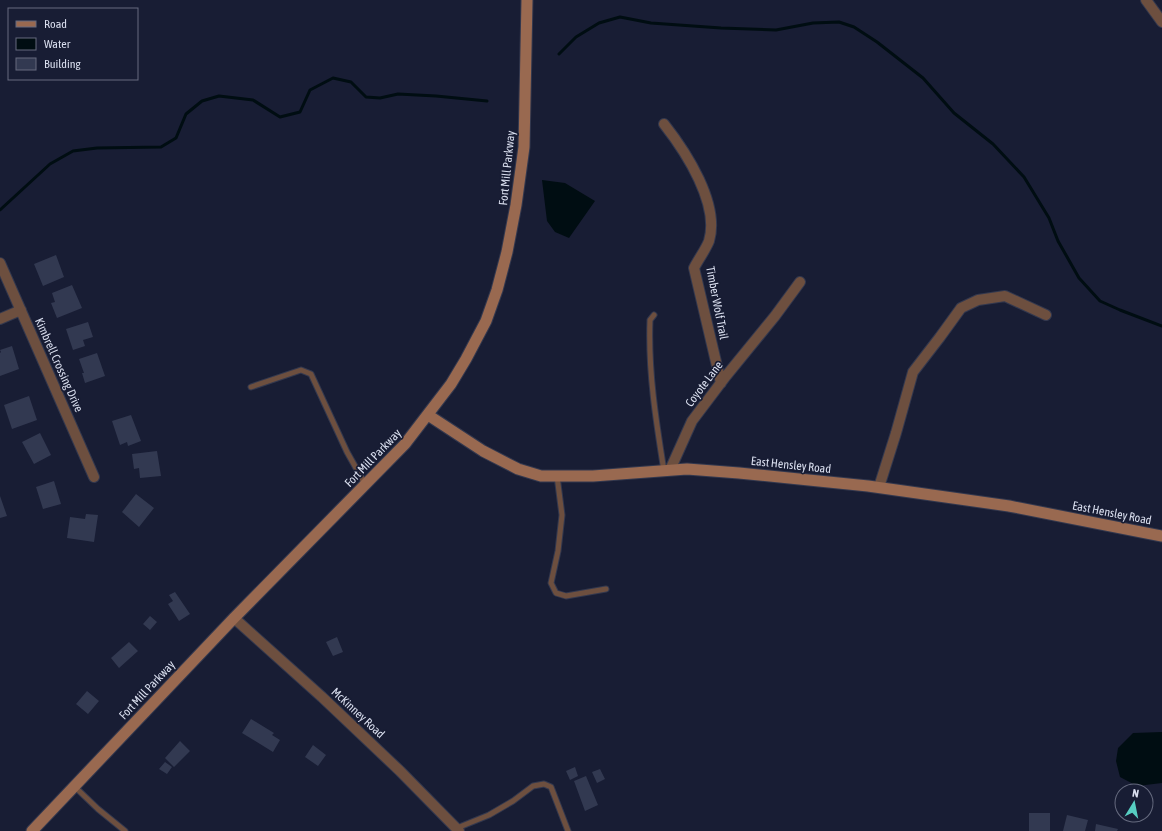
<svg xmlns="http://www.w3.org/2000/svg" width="1162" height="831" font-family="'Asap Condensed',sans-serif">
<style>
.water{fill:#000d12}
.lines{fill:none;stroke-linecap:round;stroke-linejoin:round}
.stream{stroke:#000d12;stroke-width:3}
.building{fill:#323951}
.service-casing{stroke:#33384e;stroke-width:7}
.minor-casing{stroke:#33384e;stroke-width:12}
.secondary-casing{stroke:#33384e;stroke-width:13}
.service{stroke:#6d4f3f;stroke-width:5}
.minor{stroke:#6d4f3f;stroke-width:10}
.secondary{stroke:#996950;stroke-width:11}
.labels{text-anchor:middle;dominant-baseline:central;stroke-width:3.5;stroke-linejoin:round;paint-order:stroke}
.street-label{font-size:12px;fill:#dadfef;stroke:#181d34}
</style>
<rect width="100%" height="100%" fill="#181d34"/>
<path class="water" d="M542,180l23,3 30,18 -26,37 -14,-6 -8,-11z
M1162,732v51l-25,3 -17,-9 -4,-16 2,-13 15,-15z"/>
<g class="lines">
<path class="stream" d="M559,54l17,-17 23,-14 21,-6 31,6 70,5 55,2 37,-7 26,-1 15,5 23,15 46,36 31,35 39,31 31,33 25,41 9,23 21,37 21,23 20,9 42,16
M0,210l50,-46 23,-13 24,-3 64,-1 15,-9 10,-24 16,-13 17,-5 34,4 27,17 20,-5 10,-22 23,-12 18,4 15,15 14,1 18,-4 38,2 51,5"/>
</g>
<path class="building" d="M56,255l8,22 -21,9 -9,-22z
M72,285l10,23 -25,10 -6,-15 4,-1 -3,-9z
M88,322l5,15 -10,3 2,6 -12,4 -7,-21z
M12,346l7,23 -19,7v-23l1,-1 -1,-2z
M97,353l8,23 -20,7 -3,-10h2l-5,-14z
M29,396l8,24 -25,9 -8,-24z
M131,415l10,26 -13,5 -1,-4 -7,3 -8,-24z
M40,433l11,22 -17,9 -12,-22z
M157,451l4,25 -21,2 -1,-10 -5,1 -2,-15z
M54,481l7,23 -18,5 -7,-22z
M136,494l18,14 -15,19 -17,-15z
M0,496l7,20 -7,2z
M86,514l12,1 -4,27 -27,-4 3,-21 15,2z
M175,592l15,22 -11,7 -11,-17 5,-3 -4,-6z
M150,616l7,6 -7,8 -7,-6z
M337,637l6,15 -10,4 -7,-14z
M129,642l9,9 -19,17 -8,-10z
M87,691l12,10 -11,13 -12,-10z
M251,719l23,14 -2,2 8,5 -7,12 -31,-19z
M180,741l10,10 -16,16 -9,-9z
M313,745l13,10 -8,11 -13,-9z
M165,762l7,5 -5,7 -8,-5z
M575,767l3,9 -8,4 -4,-9z
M600,769l5,10 -8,4 -5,-11z
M586,776l12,29 -13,6 -11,-30z
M1029,813h21v18h-21z
M1067,815l21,5 -3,11h-22z
M1096,824l22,5 -1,2h-22z"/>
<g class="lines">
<defs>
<path id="service" d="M654,315l-4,5c-2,51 6,101 14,151
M251,387l50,-17 10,4 36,78 18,32
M557,476l5,39 -4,36 -7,32 5,10 10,3 40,-7
M74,786l24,23 27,22
M457,828l32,-13 24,-14 20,-15 11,-2 7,3 17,44"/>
<path id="minor" d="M1146,0l16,22
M664,124c22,28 56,80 45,117 -3,8 -11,19 -15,27l27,115
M0,263l94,214
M0,319l21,-9
M670,470l22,-49 34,-45 49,-60 25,-34
M879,487l17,-54 17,-61 27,-35 21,-29 17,-8 27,-4 41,19
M234,618l88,79 78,74 59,60"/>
<path id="secondary" d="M428,415l55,36 35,18 23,7h52l94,-7 52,4 129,13 141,20 153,30
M32,831l202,-213 171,-174 46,-60 15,-25 20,-38 11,-31 10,-38 9,-47 8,-58 3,-147"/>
</defs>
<use href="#service" class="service-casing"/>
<use href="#minor" class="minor-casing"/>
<use href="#secondary" class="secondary-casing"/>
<use href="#service" class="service"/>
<use href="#minor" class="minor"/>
<use href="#secondary" class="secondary"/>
</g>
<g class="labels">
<g class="street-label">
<text transform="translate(507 168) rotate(-84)">Fort Mill Parkway</text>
<text transform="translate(717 303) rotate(79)">Timber Wolf Trail</text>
<text transform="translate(59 365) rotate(66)">Kimbrell Crossing Drive</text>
<text transform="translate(704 384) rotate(-53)">Coyote Lane</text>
<text transform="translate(373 458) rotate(-46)">Fort Mill Parkway</text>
<text transform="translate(791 465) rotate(6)">East Hensley Road</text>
<text transform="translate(1112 513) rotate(11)">East Hensley Road</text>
<text transform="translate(147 690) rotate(-47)">Fort Mill Parkway</text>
<text transform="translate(358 713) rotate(43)">McKinney Road</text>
</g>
</g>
<rect x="8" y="8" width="130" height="72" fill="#181d34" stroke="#666b7f"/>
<rect x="16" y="21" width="20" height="6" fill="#996950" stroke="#666b7f"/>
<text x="44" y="28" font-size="12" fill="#dadfef">Road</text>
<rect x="16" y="38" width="20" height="12" fill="#000d12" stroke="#666b7f"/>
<text x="44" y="48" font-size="12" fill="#dadfef">Water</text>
<rect x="16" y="58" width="20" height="12" fill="#323951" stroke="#666b7f"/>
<text x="44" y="68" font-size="12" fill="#dadfef">Building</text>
<g transform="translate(1134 803) rotate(10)"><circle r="19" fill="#181d34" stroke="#666b7f"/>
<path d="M0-3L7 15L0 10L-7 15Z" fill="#57cec2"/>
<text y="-6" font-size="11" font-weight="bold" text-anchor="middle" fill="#dadfef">N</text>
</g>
</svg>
